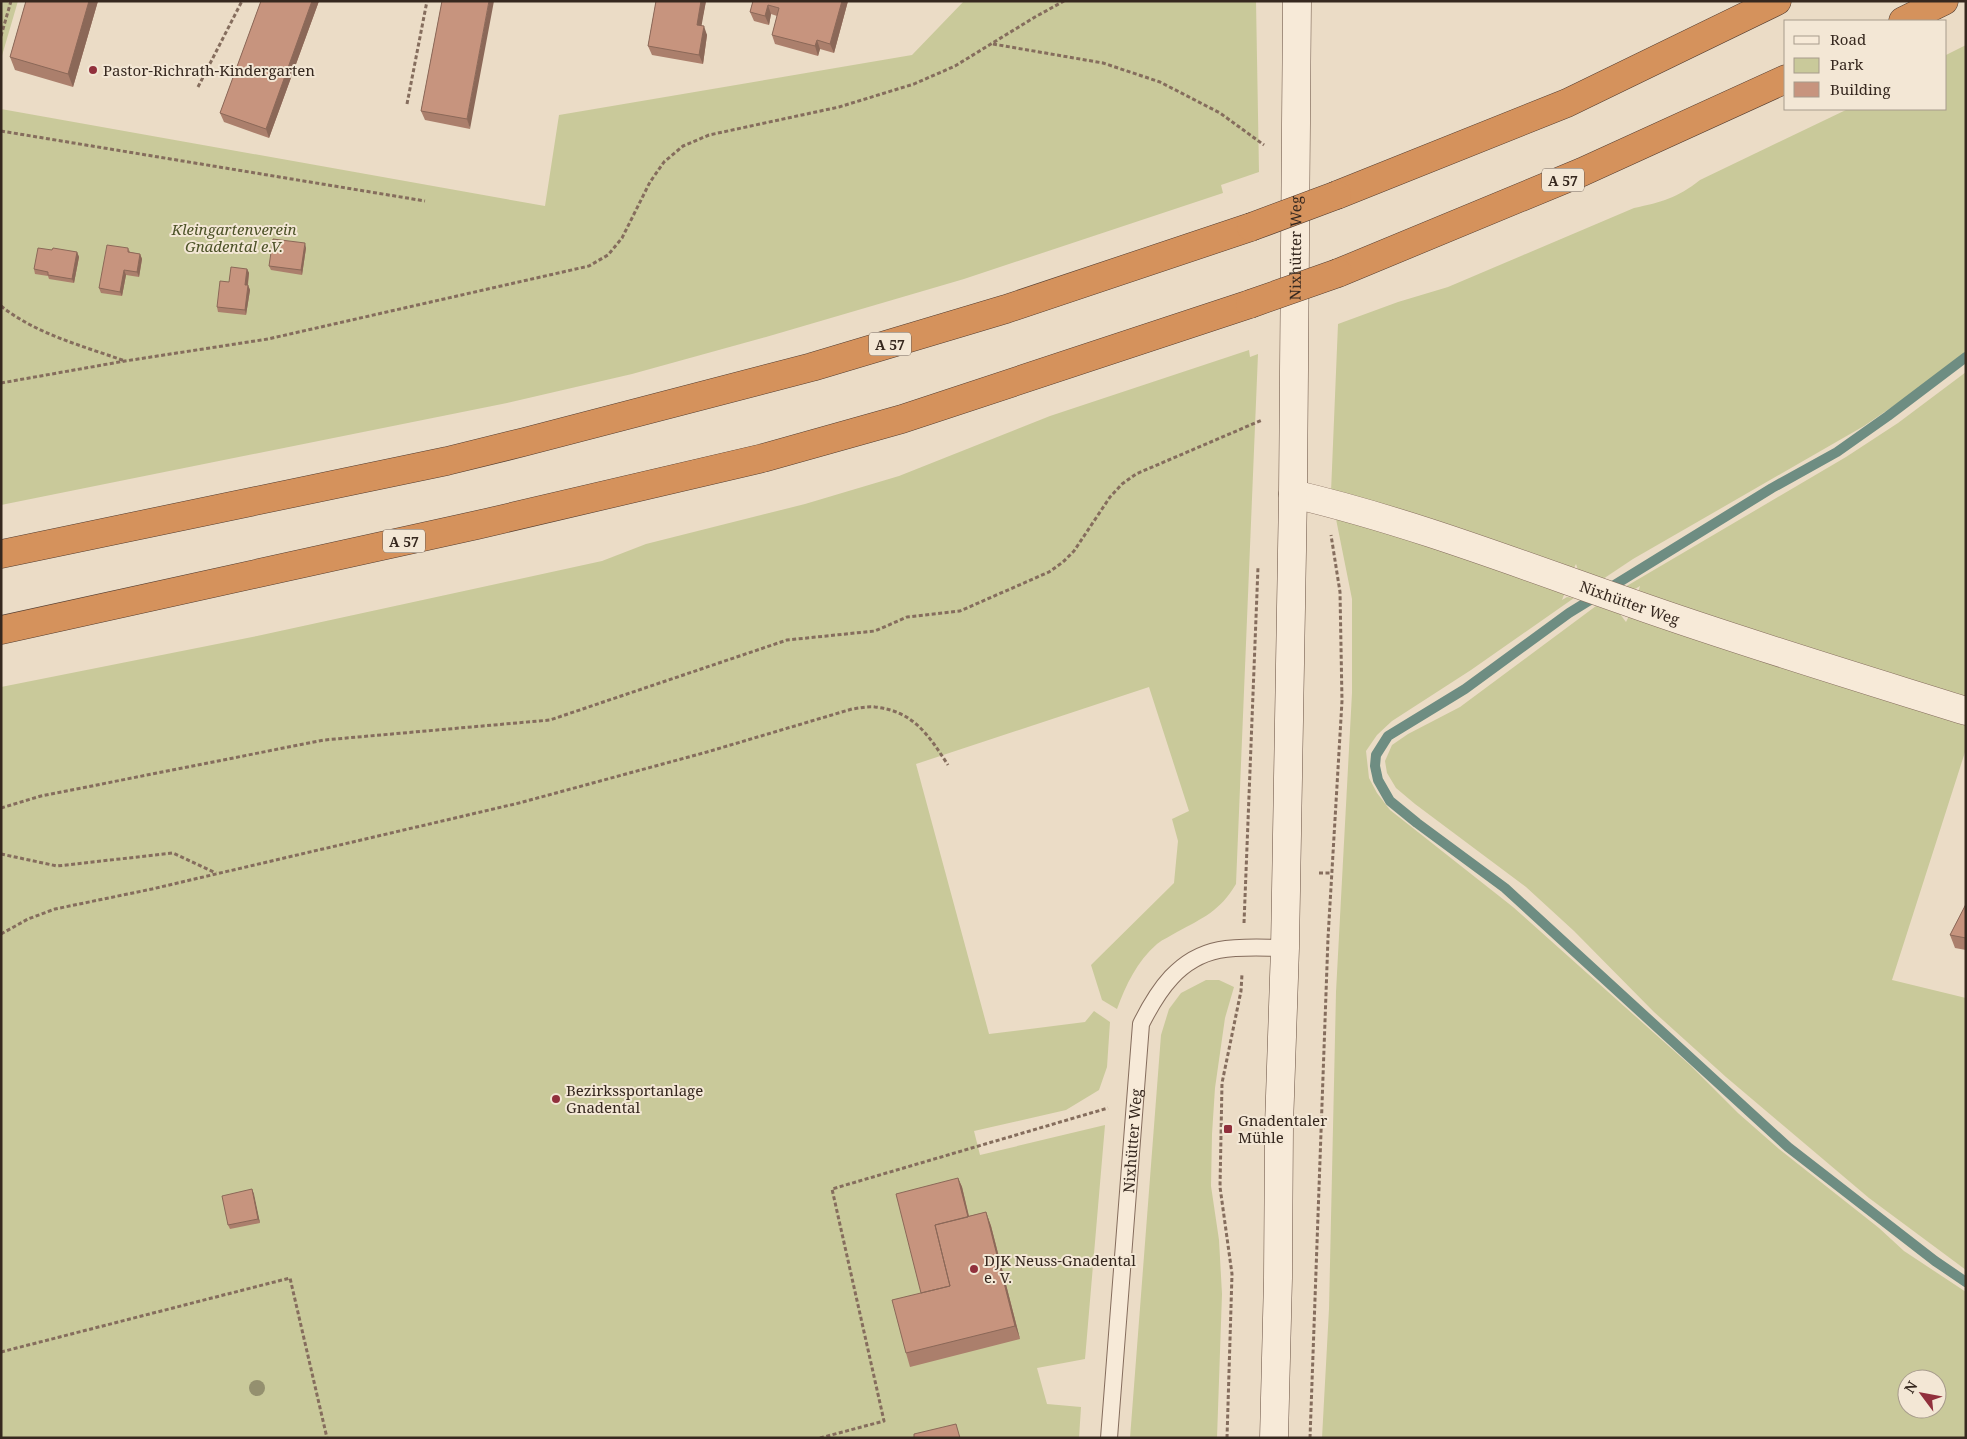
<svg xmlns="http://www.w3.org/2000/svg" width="1967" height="1439" font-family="'Noto Serif',serif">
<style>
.green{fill:#c9c99a;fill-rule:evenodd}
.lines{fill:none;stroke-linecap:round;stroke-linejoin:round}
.stream{stroke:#6e8d82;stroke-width:10}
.service-casing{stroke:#856d5d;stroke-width:18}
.minor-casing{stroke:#856d5d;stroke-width:29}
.secondary-casing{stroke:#674f40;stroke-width:29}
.motorway-casing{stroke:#543d30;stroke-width:29}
.path{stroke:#856d5d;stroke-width:3;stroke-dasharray:4 2.5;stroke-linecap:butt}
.service{stroke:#f7ead8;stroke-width:16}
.minor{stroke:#f7ead8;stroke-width:28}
.secondary{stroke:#f7ead8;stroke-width:28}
.motorway{stroke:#d5925c;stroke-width:28}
.motorway-bridge-casing{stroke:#543d30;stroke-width:29;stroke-linecap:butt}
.motorway-bridge{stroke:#d5925c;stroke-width:28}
.tree{fill:#94906f}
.wall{fill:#ab7f6c}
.shaded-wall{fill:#8b6858}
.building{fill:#c7947e;stroke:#8b6858}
.poi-dot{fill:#91303c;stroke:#f3e7d5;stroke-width:2}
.labels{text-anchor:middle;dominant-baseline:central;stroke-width:4;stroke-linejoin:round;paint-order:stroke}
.shield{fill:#f3e7d5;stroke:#6f6156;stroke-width:1}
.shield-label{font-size:14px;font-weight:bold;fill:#36281f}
.poi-label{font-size:15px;fill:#36281f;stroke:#f3e7d5;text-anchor:start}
.park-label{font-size:15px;font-style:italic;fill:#4c5227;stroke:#f3e7d5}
.street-label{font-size:15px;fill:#36281f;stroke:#f3e7d5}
</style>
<rect width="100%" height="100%" fill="#ebdcc6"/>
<path class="green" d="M1,1h17l-17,58z
M964,1h292l3,171 -38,13 2,8 -259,86 -198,58 -134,37 -125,29 -506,102v-396l544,97 14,-91 353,-60z
M1966,45v307l-61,46 -41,28 -231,133 -30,20 -25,-9 -2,-6 -4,8 -241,-80 7,-168 60,-22 50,-15 186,-79c28,-6 43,-10 66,-28l148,-71h98v-54z
M1249,350l1,7 8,-3 -22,530c-16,27 -33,34 -59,48 -6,4 -14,7 -20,12 -20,17 -31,41 -40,65l-15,-9 -11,-35 83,-82 4,-42 -6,-22 17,-8 -40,-124 -233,77 73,270 96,-12 9,-11 16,11 -3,45 -8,23 -33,20 -92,21 6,24 125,-30 -20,234 -48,9 10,36 34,3 -2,31h-1078v-751l256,-51 345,-75 44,-17 159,-40 94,-28 151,-60z
M1966,372v329l-329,-105 3,-10 -5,3 -10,-2 221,-130 52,-34z
M1343,517l222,75 -3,8 5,-3 7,1 -103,72 -79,51 -15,14 -11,16 3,27 8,15 13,17 123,97 178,159 47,47 41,36 100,79 25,23 62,41v146h-644l7,-129 7,-317 16,-299v-94l-16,-80zM1907,1379h30v30h-30z
M1596,606l24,8 6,8 4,-8 336,107v28l-74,231 74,18v272l-97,-72 -143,-121 -72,-65 -80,-81 -48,-44 -111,-83 -19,-16 -9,-15 -2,-12 7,-16 16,-11 52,-27z
M1206,980h13l15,7 -9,31 -10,70 -3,46 -1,52 8,54 3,54 -5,144h-87l31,-403 8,-26 12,-16z"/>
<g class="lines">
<path class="stream" d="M1966,357l-78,59 -51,36 -65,36 -203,125 -104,76 -77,47 -12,19 -1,11 3,14 12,21 27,22 88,65 283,259 147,114 31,21"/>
<defs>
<g id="service">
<path id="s1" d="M1109,1438l32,-414c17,-34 38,-66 78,-74 22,-4 45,-2 66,-2"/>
</g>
<g id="minor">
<path id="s2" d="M1293,494c115,27 226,70 338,109 110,39 223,73 335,108"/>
</g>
<g id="secondary">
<path id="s3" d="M1274,1438l4,-160 1,-152 6,-178 8,-454 4,-493"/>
</g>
<path id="motorway" d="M1903,21l41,-20
M1337,195l230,-92 210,-102
M1338,273l244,-101 204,-93
M1,554l446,-93 77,-19 288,-75 194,-58 245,-82
M1,630l476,-105 286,-67 139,-39 348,-115"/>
</defs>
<use href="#service" class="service-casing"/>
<use href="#minor" class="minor-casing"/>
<use href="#secondary" class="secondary-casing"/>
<use href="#motorway" class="motorway-casing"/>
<path class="path" d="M1,36l10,-35
M993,44l110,19 57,19 60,31 44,32
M198,87l44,-86
M407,104l20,-103
M1,131l424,70
M1,306c35,28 82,40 124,55
M1,383l124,-22 143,-22 321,-73 19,-11 14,-17 28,-56 14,-20 19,-16 26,-11 130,-28 75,-23 41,-18 80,-49 29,-16
M1,808l40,-12 283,-56 226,-20 237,-80 88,-9 32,-14 53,-6 89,-39 14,-10 11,-11 36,-54 12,-13 14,-10 126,-54
M1,854l56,12 116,-13 43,20
M1319,873h13
M1244,923l14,-356
M1,934l27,-15 27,-10 97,-20 367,-86 188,-51 145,-43c8,-1 16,-3 23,-2 39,4 54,29 73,58
M1,1352l289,-74 37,160
M820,1438l64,-17 -52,-232 276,-81
M1227,1438l5,-164 -12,-87 2,-104 19,-92 1,-17
M1310,1438l18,-500 14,-237 -2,-109 -9,-57"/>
<use href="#service" class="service"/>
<use href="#minor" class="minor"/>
<use href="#secondary" class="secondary"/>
<use href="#motorway" class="motorway"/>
<defs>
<path id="motorway-bridge" d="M1251,227l86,-32
M1250,304l88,-31"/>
</defs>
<use href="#motorway-bridge" class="motorway-bridge-casing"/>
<use href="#motorway-bridge" class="motorway-bridge"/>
</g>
<circle class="tree" cx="257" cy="1388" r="8"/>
<path class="wall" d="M26,1h72l-25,86 -58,-17 -5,-13z
M261,1h58l-50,137 -45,-16 -4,-9z
M442,1l28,128 -45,-9 -4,-9z
M656,1h50l-5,24 6,10 -4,29 -51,-9 -4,-9z
M753,1h95l-14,52 -14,-4 -2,7 -43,-12 -3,-9 5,-19 -6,-2 -2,11 -15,-4 -4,-9z
M128,248l2,4 10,2 2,5 -3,18 -13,-2 -4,21 -21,-3 -2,-5z
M306,248l-4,27 -31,-5 -2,-4z
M52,250l25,2 2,5 -5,26 -25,-4 -1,-3 -13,-2 -1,-5z
M247,269l2,4 -1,12 2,5 -4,25 -28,-3 -1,-5 12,-25z
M1966,904v46l-11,-2 -5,-13z
M958,1178l4,9 7,29 17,-4 5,14 29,113 -110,28 -4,-14 15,-60z
M252,1189l8,34 -30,6 -2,-4z"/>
<path class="shaded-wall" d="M89,1h9l-25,86 -5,-13z
M312,1h7l-50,137 -3,-9z
M489,1h5l-24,128 -3,-10z
M701,1h5l-6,33 -3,-9z
M842,1h6l-14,52 -4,-9z
M768,5l3,9 -2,11 -4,-9z
M704,26l3,9 -4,29 -4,-9z
M817,40l3,9 -2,7 -3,-10z
M305,243l1,5 -4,27 -1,-5z
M77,252l2,5 -5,26 -2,-4z
M140,254l2,5 -3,18 -2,-5z
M247,269l2,4 -2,16 -2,-4z
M124,270l2,5 -4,21 -2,-4z
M248,285l2,5 -4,25 -1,-5z
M958,1178l4,9 10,43 -3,-9z
M252,1189l2,5 6,29 -2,-4z
M986,1212l5,14 29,113 -5,-13z"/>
<path class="building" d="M26,1h63l-21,73 -58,-17z
M261,1h51l-46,128 -46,-16z
M442,1h47l-22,118 -46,-8z
M656,1h45l-4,24 7,1 -5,29 -51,-9z
M753,1h89l-12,43 -13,-4 -2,6 -43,-11 7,-27 -11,-3 -3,11 -15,-4z
M273,239l32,4 -4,27 -32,-4z
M107,245l21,3v4l12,2 -3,18 -13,-2 -4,22 -21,-4z
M38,248l14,2 1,-2 24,4 -5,27 -24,-4v-3l-14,-3z
M231,267l16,2 -2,16h3l-3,25 -28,-3 3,-26 9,1z
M1966,904v34l-16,-3z
M958,1178l10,39 -33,8 15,61 -29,7 -25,-99z
M252,1189l6,30 -30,6 -6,-29z
M986,1212l29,114 -109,27 -14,-53 58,-14 -15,-61z
M956,1424l4,14h-46v-4z"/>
<g class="poi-dot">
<circle cx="93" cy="70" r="5"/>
<circle cx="556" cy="1099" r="5"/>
<rect x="1223" y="1124" width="10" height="10" rx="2.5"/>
<circle cx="974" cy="1269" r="5"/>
</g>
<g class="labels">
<g class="shield">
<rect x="1542" y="168.5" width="42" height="23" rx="4"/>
<rect x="869" y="332.5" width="42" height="23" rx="4"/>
<rect x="383" y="529.5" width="42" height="23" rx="4"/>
</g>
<g class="shield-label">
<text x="1563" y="180">A 57</text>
<text x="890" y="344">A 57</text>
<text x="404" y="541">A 57</text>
</g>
<g class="poi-label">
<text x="103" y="70">Pastor-Richrath-Kindergarten</text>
<text x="566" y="1090">Bezirkssportanlage<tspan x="566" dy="17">Gnadental</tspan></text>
<text x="1238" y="1120">Gnadentaler<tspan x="1238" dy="17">Mühle</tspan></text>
<text x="984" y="1260">DJK Neuss-Gnadental<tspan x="984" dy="17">e. V.</tspan></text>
</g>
<g class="park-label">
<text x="234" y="229">Kleingartenverein<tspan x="234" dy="17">Gnadental e.V.</tspan></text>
</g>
<g class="street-label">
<text stroke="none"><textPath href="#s3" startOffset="1190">Nixhütter Weg</textPath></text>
<text stroke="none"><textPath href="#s2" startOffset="354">Nixhütter Weg</textPath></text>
<text stroke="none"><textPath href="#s1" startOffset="298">Nixhütter Weg</textPath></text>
</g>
</g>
<rect width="1967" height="1439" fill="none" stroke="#36281f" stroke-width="5"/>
<rect x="1784" y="20" width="162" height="90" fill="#f3e7d5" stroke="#a79b8c"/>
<rect x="1794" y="36" width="25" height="8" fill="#f7ead8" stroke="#a79b8c"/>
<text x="1830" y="45" font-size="15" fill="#36281f">Road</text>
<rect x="1794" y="58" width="25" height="15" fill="#c9c99a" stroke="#a79b8c"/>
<text x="1830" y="70" font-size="15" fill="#36281f">Park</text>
<rect x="1794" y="82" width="25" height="15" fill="#c7947e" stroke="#a79b8c"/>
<text x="1830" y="95" font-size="15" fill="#36281f">Building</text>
<g transform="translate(1922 1394) rotate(302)"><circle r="24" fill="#f3e7d5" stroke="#a79b8c"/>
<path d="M0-4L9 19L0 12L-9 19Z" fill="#91303c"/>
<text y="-8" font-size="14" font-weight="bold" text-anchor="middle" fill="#36281f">N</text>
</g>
</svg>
